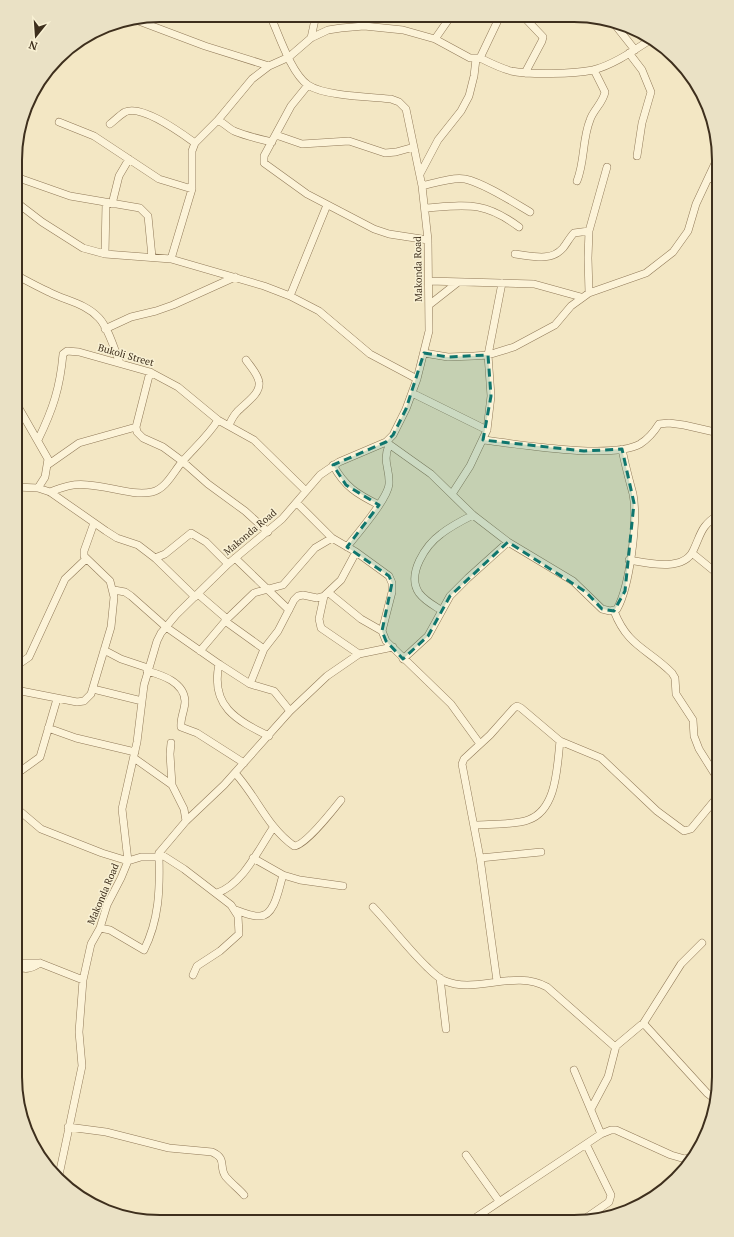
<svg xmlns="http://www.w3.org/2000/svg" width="734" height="1237" font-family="'PT Serif',serif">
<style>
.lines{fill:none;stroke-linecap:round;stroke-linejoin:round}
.minor-casing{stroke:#907958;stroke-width:8}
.minor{stroke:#fcf3d8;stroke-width:7}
.marked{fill:#0f766e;fill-opacity:0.2;stroke:#0f766e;stroke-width:3;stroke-dasharray:8 5;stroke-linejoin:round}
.labels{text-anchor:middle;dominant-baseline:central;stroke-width:3;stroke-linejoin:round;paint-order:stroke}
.street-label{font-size:10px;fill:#3e2f1d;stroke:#f9f1d4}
.rim{fill:none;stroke:#3e2f1d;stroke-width:2}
</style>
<rect width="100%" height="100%" fill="#f3e7c4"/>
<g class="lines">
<defs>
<path id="minor" d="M523,16l20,21 -1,4 -17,32
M136,20l69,26 64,20
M616,26l19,24
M311,38l5,-23
M435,39l16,-23
M629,53l13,17 9,22 -9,31 -5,33
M480,58c10,5 20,10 31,13 19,4 63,3 82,-1 20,-5 40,-19 57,-30
M308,85l-17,21 -27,50v7l43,31 67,35 15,5 39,6
M218,120c6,3 10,8 16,11 12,5 25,8 38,11
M59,122l35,14 65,43 33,10
M110,124c5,-4 10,-9 15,-12 17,-8 56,21 70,31
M276,135l26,9 47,-3 36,12 11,-1 18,-5
M420,174l18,-34 23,-29 8,-15 5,-20 2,-17
M16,177l54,19 70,12 8,8 4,41
M709,178l10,2
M577,181c8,-20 5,-41 13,-61 3,-10 13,-17 15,-28l-11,-22
M422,186c13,-3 30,-9 43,-7 19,4 48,23 65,33
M16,202l26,20 41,26 22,6 66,5 93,27 26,10 29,15 51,43 47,25
M112,204l7,-28 10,-17
M426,208c41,-3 58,-7 93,19
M105,254l1,-51
M515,254c17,2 36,8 48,-6 4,-5 7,-11 11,-15l15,-2
M171,259l21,-70v-38l3,-8 23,-23 34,-41 17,-13 20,-9 22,-19 17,-8 13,-2 23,-2 39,4 32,9 35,19h10l20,-42
M16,275c11,6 22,12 33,17 17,9 36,11 50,26 10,11 15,31 21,45
M429,281l105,3 47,13
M589,293l-1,-35 1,-27 18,-64
M290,296l37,-91
M429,305l28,-22
M105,329l26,-12 25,-6 17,-6 62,-28
M424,353l24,4 26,-1 14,-1 26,-8 41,-22 16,-19 18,-13 57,-20 27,-21 15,-21 8,-27 22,-47
M150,372l-14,55 1,5 6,6 20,9 19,14 26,23 37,27 23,21
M412,393l75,37
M16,403l32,56 -3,18 -7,11
M229,425c2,-4 4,-9 8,-13 7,-8 24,-18 22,-30 -1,-8 -9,-16 -13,-22
M38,440c15,-31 22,-52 25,-86l4,-3 12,1 71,20 28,15 40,33 36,20 52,51
M483,440c34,4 129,20 157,4 8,-5 14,-12 19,-20l10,-1 15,2 35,8
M386,442l45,32 42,41 35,27 65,39 29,28 8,2 7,-2c13,-23 21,-89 16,-115 -4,-15 -8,-29 -11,-45
M49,464l30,-21 57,-16
M333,465c12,22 24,29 46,40
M16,487l22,1 12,4 56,39 11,7 21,7 17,13 40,39
M50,492c13,-5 24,-9 38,-7 21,1 44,11 64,7 14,-3 22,-21 30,-30 12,-14 26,-26 36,-42
M452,494l18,-28 17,-36 4,-34 -3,-41 14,-72
M297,503l35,35 24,14 33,24 3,7v9l-10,39 4,10 65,63 29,40
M347,547c10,-13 41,-48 42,-63 1,-16 -7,-22 0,-39
M692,553l27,22
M155,558l10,-4 26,-21 15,9 22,22
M235,558l54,52
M629,560c18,3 54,12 64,-9 9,-19 7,-24 26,-37
M114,590l11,2 6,4 35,31 53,37 31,20 24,7 16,20
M329,593l32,26 21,12
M198,594l29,25
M324,596l-5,23 2,9 38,26
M441,610c-8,-5 -16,-9 -22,-17 -13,-19 7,-48 22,-59 10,-8 22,-14 32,-19
M614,611c14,36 33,37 58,62l3,5 1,16 17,26 1,16 5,13 20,32
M225,621l39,28
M104,650l17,9 27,9
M200,651l27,-32 27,-26 29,-8 32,-37 17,-10
M403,659l25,-23 22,-40 18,-18 40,-36
M219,664c-9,42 17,56 50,72
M16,666l13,-9 36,-78 21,-20
M147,671c15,4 37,11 38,30 0,9 -5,17 -4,26l16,6 47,30
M250,684l14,-35 14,-18 16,-31 4,-4 5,-1 14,3 7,-2 17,-16 15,-28
M93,689l49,12
M16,690l61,12 7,-1 7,-7 20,-67 3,-30 -4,-16 -26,-25v-5l10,-28
M48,728l28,10 59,14
M171,743l-1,11 2,31
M134,758l38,27 12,24 2,12
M235,773c22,24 32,54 59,73 11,0 39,-36 47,-46
M15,775l25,-18 17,-58
M15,807l26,22 61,24 26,8 13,-4h18v-4l25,16 47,36 7,11 1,18 -19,17 -23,15 -4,9
M475,825c14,-1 40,0 53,-5 29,-10 29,-53 32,-79
M159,853l27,-32 38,-36 66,-74 37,-35 32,-22 34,-7
M253,858l30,17 17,5 43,6
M480,858l61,-6
M217,893c26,-9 41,-43 56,-65
M373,907c19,20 35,42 55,61 5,5 10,10 17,13 31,13 70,-12 102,6l67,59h2l25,-21h4l62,68 9,7
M235,910c8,2 16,7 25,6 15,0 19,-29 23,-41
M100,928l10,2 34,20c15,-30 16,-60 15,-93
M15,966l6,-3h19l43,17
M15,966c10,4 16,3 25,-3
M440,978l6,51
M497,981l-17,-123 -18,-94 2,-5 26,-24 24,-27 3,-2 4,2 39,33 41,17 56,53 27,20 7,-2 28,-34
M643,1024l38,-60 21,-21
M574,1070l27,64
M591,1109l17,-32 8,-31
M68,1127l38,5 63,16 43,4c16,7 6,15 14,25 6,7 13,12 18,18
M466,1155l33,46
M59,1175l23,-109 -3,-34 4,-52 8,-36 9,-16 7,-23 14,-27 7,-17 -6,-52 15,-67 7,-57 13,-44 4,-8 15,-18 52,-51 54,-45 38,-44 19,-13 47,-20 7,-7 13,-26 11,-30 12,-48 -1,-91 -6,-54 -16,-77 -7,-7 -8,-3c-20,-2 -67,-3 -83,-14 -17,-12 -29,-50 -38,-70
M583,1220l26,-18 2,-7 -25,-51
M469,1222l132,-88 10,-4h5l55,25 14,4 9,-3"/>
</defs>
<use href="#minor" class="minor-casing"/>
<use href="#minor" class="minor"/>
</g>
<path class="marked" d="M424,353l24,4 40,-2 3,41 -8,44 101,11 38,-2 12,54 -9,88 -11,20 -12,-2 -16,-17 -78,-50 -58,54 -22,40 -25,23 -17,-18 -4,-10 10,-48 -3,-7 -42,-29 32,-42 -33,-20 -13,-20 53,-23 7,-7 13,-26z"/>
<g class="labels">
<g class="street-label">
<text transform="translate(418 269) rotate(-91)">Makonda Road</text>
<text transform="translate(126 355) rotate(16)">Bukoli Street</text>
<text transform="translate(250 532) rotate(-40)">Makonda Road</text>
<text transform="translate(103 894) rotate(-67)">Makonda Road</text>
</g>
</g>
<path d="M0 0H734V1237H0ZM160 22H574A138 138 0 0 1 712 160V1077A138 138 0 0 1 574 1215H160A138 138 0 0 1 22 1077V160A138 138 0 0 1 160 22Z" fill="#eae1c5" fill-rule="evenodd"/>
<path class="rim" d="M160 22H574A138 138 0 0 1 712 160V1077A138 138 0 0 1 574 1215H160A138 138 0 0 1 22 1077V160A138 138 0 0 1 160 22Z"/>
<g transform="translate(36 36) rotate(197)" stroke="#f9f1d4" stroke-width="3" paint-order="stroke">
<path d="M0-3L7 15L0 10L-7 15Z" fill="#3e2f1d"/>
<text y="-6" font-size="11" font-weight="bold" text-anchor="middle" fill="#3e2f1d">N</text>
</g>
</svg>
